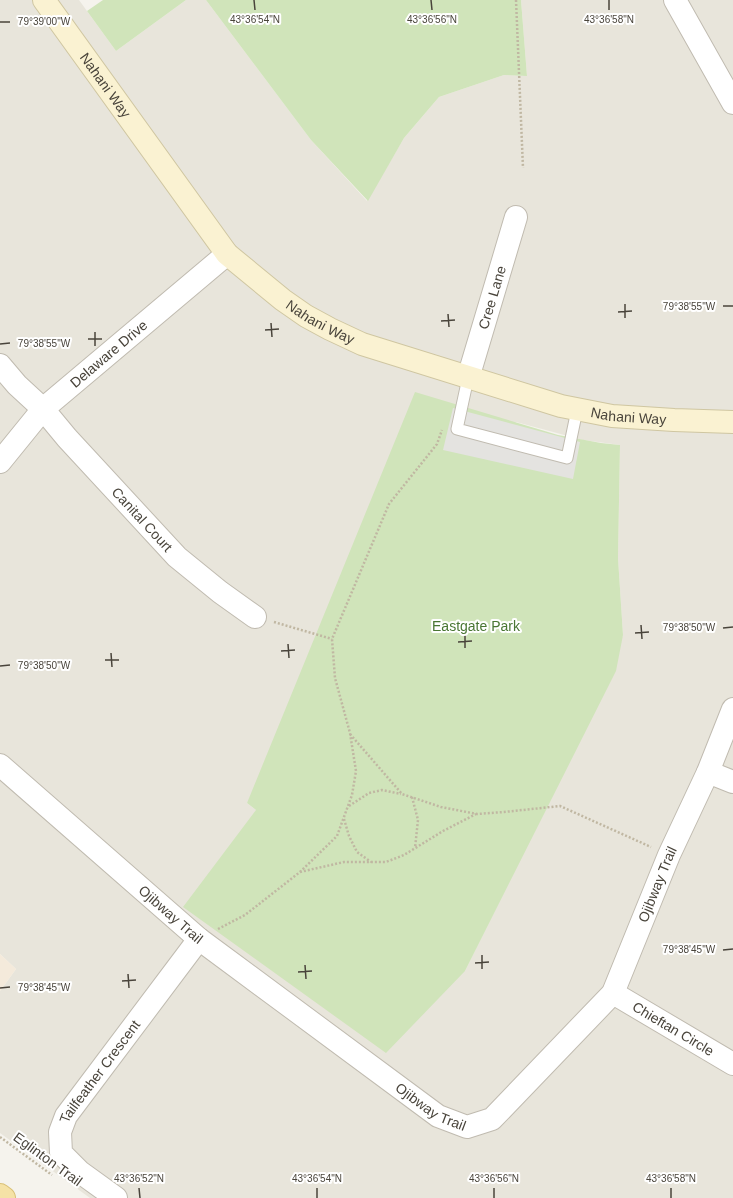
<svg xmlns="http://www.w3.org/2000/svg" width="733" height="1198" font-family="Arial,sans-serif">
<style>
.residential{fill:#e8e5db;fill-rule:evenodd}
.commercial{fill:#f4eadb}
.green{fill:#d0e4ba}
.parking{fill:#e4e3e0}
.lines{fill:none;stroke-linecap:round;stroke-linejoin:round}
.lane-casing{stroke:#c0bbb0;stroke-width:13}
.street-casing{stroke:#c0bbb0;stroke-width:24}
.secondary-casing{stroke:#cfc6a1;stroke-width:24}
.primary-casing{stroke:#d9c076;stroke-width:24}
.path{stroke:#c0b7a2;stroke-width:2.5;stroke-dasharray:2 2;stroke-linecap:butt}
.lane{stroke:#fff;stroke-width:11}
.street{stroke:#fff;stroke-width:22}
.secondary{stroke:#faf2d2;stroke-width:22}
.primary{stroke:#f5e2a6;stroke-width:22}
.ticks{fill:none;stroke:#49443b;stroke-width:1.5}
.labels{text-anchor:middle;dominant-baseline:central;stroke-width:4;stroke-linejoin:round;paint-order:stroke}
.street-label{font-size:14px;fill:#49443b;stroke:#fff}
.park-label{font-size:14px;fill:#497633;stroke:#fff}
.ticks-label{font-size:10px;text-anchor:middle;fill:#49443b;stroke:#fff;stroke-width:4;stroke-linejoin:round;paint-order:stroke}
</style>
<rect width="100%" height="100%" fill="#f5f3ed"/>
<path class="residential" d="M0,0h79l37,51 70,-51h20l105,140 56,61 37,-63 35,-41 65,-22 23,1 -6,-76h212v1198h-643l-90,-65v-142l16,-22 -16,-15zM516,422l67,18 37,5 -2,113 5,77 -82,183 -76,153 -218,-168z"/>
<path class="commercial" d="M0,954l16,15 -16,22z"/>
<path class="green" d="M103,0h83l-70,51 -29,-40z
M206,0h315l6,76 -23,-1 -65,22 -35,41 -36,63 -57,-61z
M415,392l143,43 43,8 19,2 -2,113 5,77 -7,36 -151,300 -79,82 -203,-146 73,-97 -9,-7z"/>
<path class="parking" d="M453,408l127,34 -7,37 -130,-29z"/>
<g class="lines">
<defs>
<path id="lane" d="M468,378l-11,51 110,29 10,-48"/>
<g id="street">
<path d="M675,0l58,103"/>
<path id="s1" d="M0,365l17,20 26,24 24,29 110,119 43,35 35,25"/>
<path id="s2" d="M468,378l48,-161"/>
<path id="s3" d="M0,462l43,-53 184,-155"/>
<path id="s4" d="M0,765l199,174 239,177 29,11 25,-8 121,-126 56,-138 39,-83 25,-63"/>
<path d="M708,772l25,10"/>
<path id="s5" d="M613,993l120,71"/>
<path id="s6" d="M116,1198l-36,-26 -19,-19 -1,-21 6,-16 133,-177"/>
</g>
<g id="secondary">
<path id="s7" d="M44,0l183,254 56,46 23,16 24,13 32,15 199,62 51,10 62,4 59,2"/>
</g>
<path id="primary" d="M0,1195l4,3"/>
</defs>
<use href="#lane" class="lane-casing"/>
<use href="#street" class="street-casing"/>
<use href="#secondary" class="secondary-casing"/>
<use href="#primary" class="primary-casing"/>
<path class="path" d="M516,0l7,168
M274,622l58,17
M350,734l52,60 39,13 36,7 27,-2 56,-6 91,41
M412,797l6,23 -3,28
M349,806l20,-13 13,-3 19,4
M344,819l5,17 8,16 14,10
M300,872l44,-10h42l18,-7 39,-24 33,-17
M218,929l27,-14 55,-43 37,-36 15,-41 4,-24 -6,-38 -15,-55 -3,-39 57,-135 48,-60 5,-14
M0,1137l52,38"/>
<use href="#lane" class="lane"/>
<use href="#street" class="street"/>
<use href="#secondary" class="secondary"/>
<use href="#primary" class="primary"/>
</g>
<path class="ticks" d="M254,0l1,10M431,0l1,10M609,0v10M0,22h10M625,304v14M723,306h10M618,312l14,-1M448,314l1,13M441,321l14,-1M271,323l1,14M265,330l14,-1M95,332v14M88,339h14M0,344l10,-1M641,625l1,14M723,628l10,-1M635,633l14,-1M465,634v14M458,642l14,-1M288,644l1,14M281,651l14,-1M111,653l1,14M105,660h14M0,666l10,-1M723,950l10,-1M482,955v14M475,963l14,-1M305,965l1,14M298,972l14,-1M128,974l1,14M122,981l14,-1M0,988l10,-1M139,1188l1,10M317,1188v10M494,1188v10M671,1188v10"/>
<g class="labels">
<g class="street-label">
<text stroke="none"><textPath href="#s7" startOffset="105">Nahani Way</textPath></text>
<text stroke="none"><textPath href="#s2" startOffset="84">Cree Lane</textPath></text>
<text stroke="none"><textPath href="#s7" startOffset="429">Nahani Way</textPath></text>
<text stroke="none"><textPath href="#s3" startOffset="154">Delaware Drive</textPath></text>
<text stroke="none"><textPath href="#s7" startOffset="753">Nahani Way</textPath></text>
<text stroke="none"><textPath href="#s1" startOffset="210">Canital Court</textPath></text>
<text stroke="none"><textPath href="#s4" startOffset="911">Ojibway Trail</textPath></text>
<text stroke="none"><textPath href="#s4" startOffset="227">Ojibway Trail</textPath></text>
<text stroke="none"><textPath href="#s5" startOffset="70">Chieftan Circle</textPath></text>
<text stroke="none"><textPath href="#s6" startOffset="165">Tailfeather Crescent</textPath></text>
<text stroke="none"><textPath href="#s4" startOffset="551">Ojibway Trail</textPath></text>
<text transform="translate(48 1159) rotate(36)">Eglinton Trail</text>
</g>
<g class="park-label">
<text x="476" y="626">Eastgate Park</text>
</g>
</g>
<g class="ticks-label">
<text x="255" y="23">43°36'54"N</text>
<text x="432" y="23">43°36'56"N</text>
<text x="609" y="23">43°36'58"N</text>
<text x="44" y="25">79°39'00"W</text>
<text x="689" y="310">79°38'55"W</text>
<text x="44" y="347">79°38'55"W</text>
<text x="689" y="631">79°38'50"W</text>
<text x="44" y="669">79°38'50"W</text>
<text x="689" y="953">79°38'45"W</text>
<text x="44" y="991">79°38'45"W</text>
<text x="139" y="1182">43°36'52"N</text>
<text x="317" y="1182">43°36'54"N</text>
<text x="494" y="1182">43°36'56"N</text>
<text x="671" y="1182">43°36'58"N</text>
</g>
</svg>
